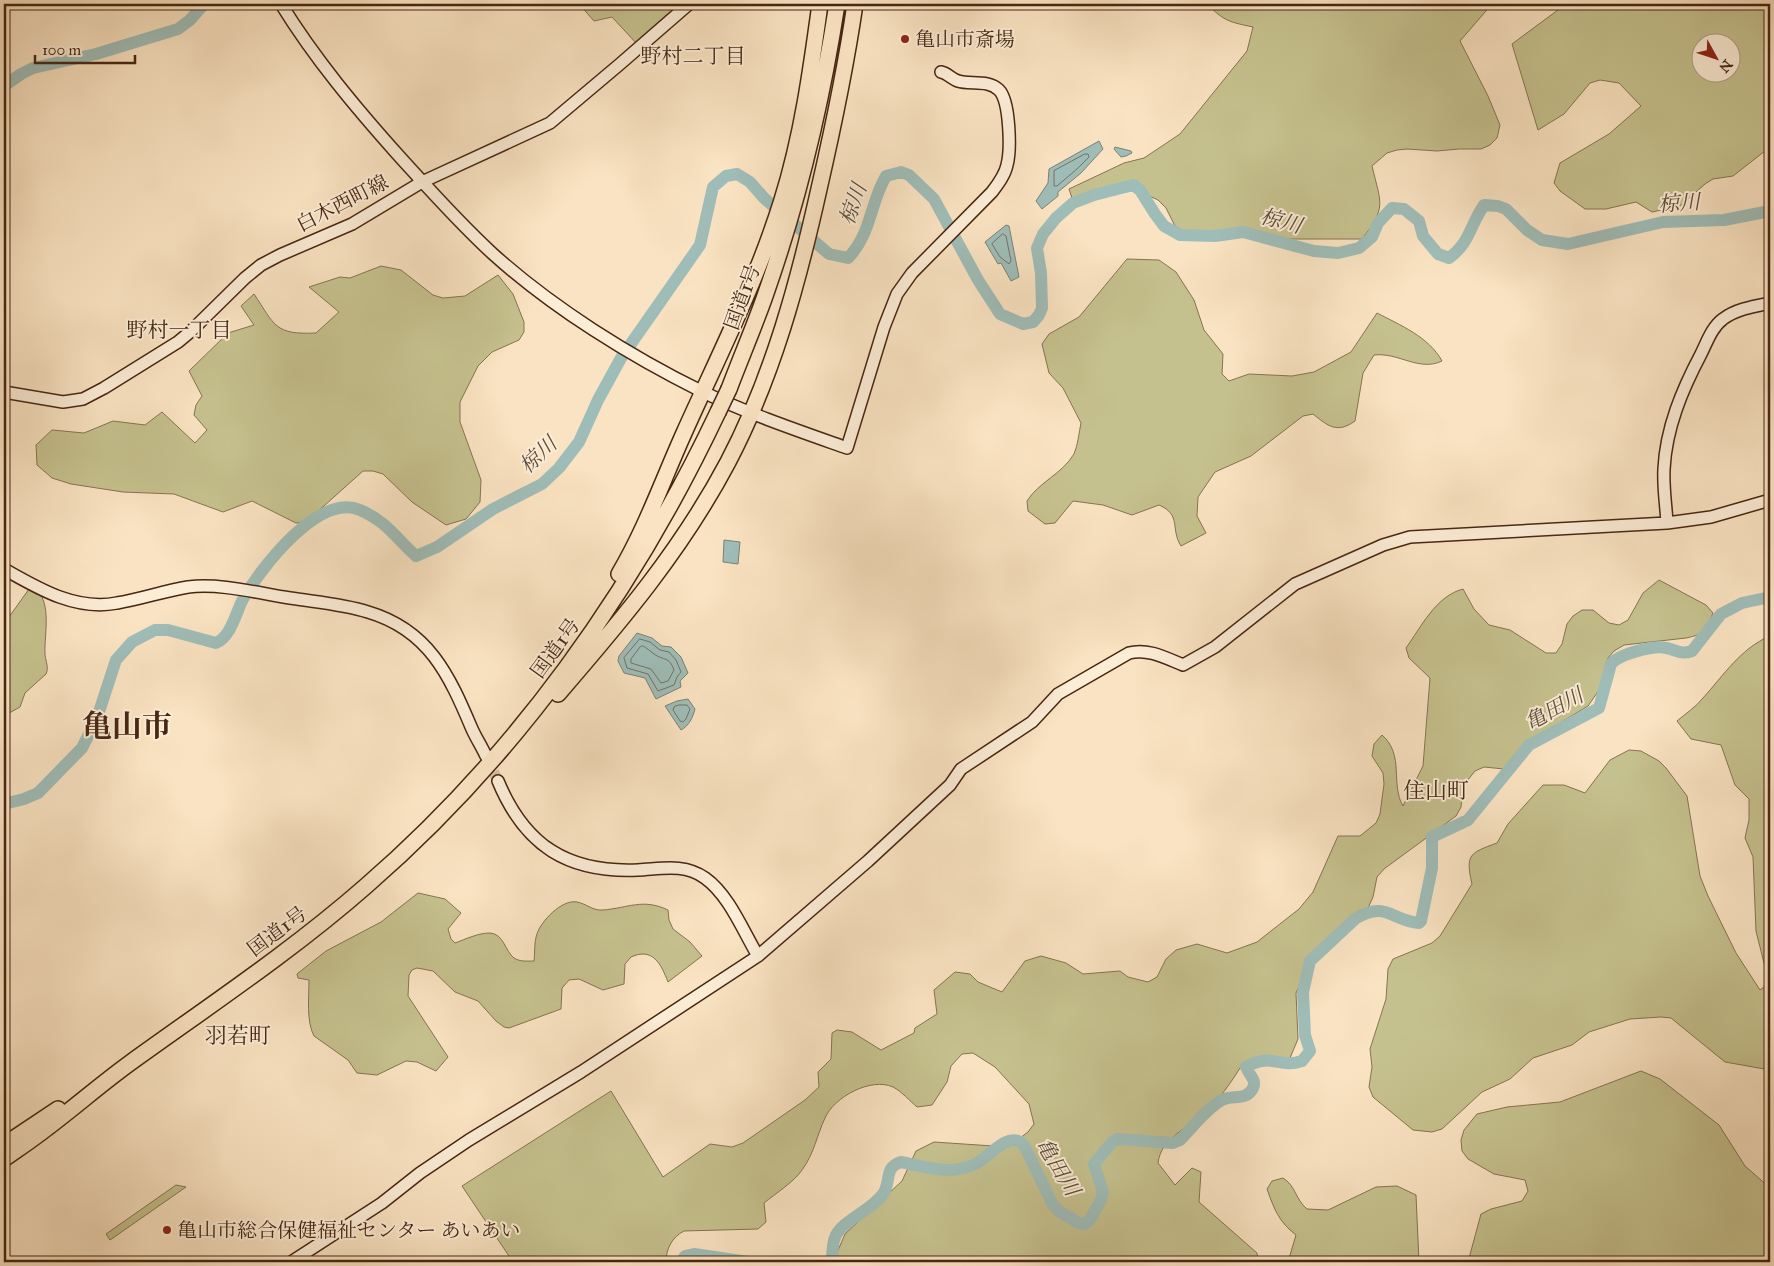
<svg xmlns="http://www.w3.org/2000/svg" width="1774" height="1266" font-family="'IM FELL Great Primer','Noto Serif JP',serif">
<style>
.green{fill:#c5c18e;stroke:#867450;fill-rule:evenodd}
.water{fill:#9fbdb8;stroke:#7c8176}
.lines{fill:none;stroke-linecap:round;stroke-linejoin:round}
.shore{stroke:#737265;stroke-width:1}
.river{stroke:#9fbdb8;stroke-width:12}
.secondary-tunnel{stroke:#d6bd9f;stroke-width:11;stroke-dasharray:11 5.5;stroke-linecap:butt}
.secondary-casing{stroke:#472712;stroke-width:14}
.highway-casing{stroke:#472712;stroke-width:18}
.secondary{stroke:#fcedd7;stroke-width:11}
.highway{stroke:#fae3c2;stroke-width:15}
.highway-bridge-casing{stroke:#472712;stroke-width:18;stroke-linecap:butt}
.highway-bridge{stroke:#fae3c2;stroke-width:15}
.poi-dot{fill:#8f2418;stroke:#fcedd7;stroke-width:2}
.labels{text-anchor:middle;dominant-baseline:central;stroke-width:4;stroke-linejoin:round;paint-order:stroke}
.poi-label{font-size:20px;fill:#472712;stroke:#fcedd7;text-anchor:start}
.street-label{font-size:20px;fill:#472712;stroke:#fcedd7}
.neighbourhood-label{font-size:21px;fill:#472712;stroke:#fcedd7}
.water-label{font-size:21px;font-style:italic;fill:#5d4c3c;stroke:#fcedd7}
.quarter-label{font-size:22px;fill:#472712;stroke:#fcedd7}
.town-label{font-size:30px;font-weight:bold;fill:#472712;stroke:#fcedd7}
</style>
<rect width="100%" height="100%" fill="#fae3c2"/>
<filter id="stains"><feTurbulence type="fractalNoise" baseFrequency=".004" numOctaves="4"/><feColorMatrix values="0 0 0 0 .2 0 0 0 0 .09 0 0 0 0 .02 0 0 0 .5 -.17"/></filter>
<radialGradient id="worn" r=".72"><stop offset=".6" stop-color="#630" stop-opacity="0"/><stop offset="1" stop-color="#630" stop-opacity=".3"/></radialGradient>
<path class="green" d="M579,4h105l-47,40 -25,-27 -18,4z
M1207,4h285l-32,37 28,55 12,29 -3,13 -7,7 -9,4h-22l-22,2 -30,-2 -10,1 -10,3 -15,13c9,38 15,41 -10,73h-73l-21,-4 -44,-2 -32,3 -17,-10 -9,-18 -8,-8 -19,-9 -41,2 -25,8 -4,-12 55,-26 20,-5 36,-24 67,-83 6,-24c-24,-5 -29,-6 -46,-23z
M1566,4h204v143l-37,29 -20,3 -8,5 -25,22 -28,6 -16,-10 -30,7h-21l-25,-18 -6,-8 6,-20 49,-29 32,-28 -22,-23 -19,-3 -10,3 -26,31 -26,16 -26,-86zM1732,42v30h-30v-30z
M1127,259l32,1 17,12 18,28 10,30 19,24 -1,20 7,7 20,-7 43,2 22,-4 37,-20 26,-39c23,12 52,24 65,48 -23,11 -44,-9 -68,-6l-11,18 -8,48c-18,13 -27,5 -42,-7l-10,2 -52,40 -36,16 -17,25 -1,19 9,17 -25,13c-11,-17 1,-31 -22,-41l-27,10 -29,-10 -30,-4 -18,22 -10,1 -17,-13 -1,-10c12,-19 35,-27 47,-47 4,-9 5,-22 7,-31l-18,-35 -14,-15 -7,-29 7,-10 30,-17z
M381,266l20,4 32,25 10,3 22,-2 33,-21 15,19 11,28v10l-5,8 -27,12 -14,14 -18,36v20l21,58 -1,22 -14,17 -20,6 -34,-23 -29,-28 -10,-3h-10l-57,51 -10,1 -44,-22 -29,11 -49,-18 -51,-2 -52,-8 -19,-6 -15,-13 -1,-20 16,-15 32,3 29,-12 32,4 17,-13 33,31 12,-13 -13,-15 2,-10 6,-9 -13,-25 39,-38 26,-8 -13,-19 13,-12c21,31 20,41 62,39l23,-21 -30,-25 31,-10 10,1z
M1659,580l47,25 7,8c-7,17 -7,21 -27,25l-62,7 -10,6 -6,7 -9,32 -11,16 -63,38 -21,25 -20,-2 -9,4 -12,15 -2,21 -5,9 -72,53 -7,8 -4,20 -6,13 -20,9 -35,38 -16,36 2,46 -8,19 -8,6 -42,4c-10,16 -21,32 -36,45 -17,16 -43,25 -46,50l17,22 17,-17 9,4 -2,30 58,51 1,9h-425l12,-28 57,-53 14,-30 18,-9 74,5 20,-15 6,-8 -5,-20 -34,-37 -22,-14 -11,1 -11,12 -4,16 -15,23 -15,2c-7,-6 -16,-16 -24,-20 -22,-10 -59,10 -68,31 -8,17 -11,36 -23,52 -7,11 -27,24 -38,33l2,19 -8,7 -74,2c-12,6 -18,18 -18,31h-153l-51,-76 149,-95 52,86 47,-33 22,3 11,-4 62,-43 14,-13 -1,-15 13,-13 1,-26 5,-3 15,2 29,18 33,-17 1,-5 22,-14 -3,-24 21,-18 15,2 8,8 24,10 23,-31 16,-5 25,7 17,11 37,-3 8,6 20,5 9,-5 9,-18 10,-9 21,-6 30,9 30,-11 42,-33 14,-17 25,-56h22l16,-13 4,-9 4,-30 -1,-11 -11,-17 2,-12 8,-9c23,20 8,49 21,71l20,-40 7,-88 -21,-20 -3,-10c15,-21 30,-52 57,-59l11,20 15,16 21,5 36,23h10l6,-9 5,-20 6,-8 9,-6h11l16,13 10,2 9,-5 15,-27z
M29,589c5,2 10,4 13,8 8,16 2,42 3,58 1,7 4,13 1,19l-21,19 -5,14 -16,9v-92z
M1770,636v434l-45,-8 -54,-44 -10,-1 -31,2 -41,13 -17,13 -39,13 -23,21 -28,13 -40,37 -10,3 -19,-2 -40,-33 -4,-10 3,-20 -2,-18 16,-50 2,-30 5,-10 39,-16 8,-7 32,-52c-7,-30 -2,-31 25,-41l11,-19 35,-39h21l21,8 25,-33 19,-10 12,1 18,10 7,7 21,28 13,80 8,20 28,57 24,37 9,-7 -13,-52 -3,-74 -8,-19 4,-18v-21l-14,-14 -14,-40 -30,-6 -14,-18c8,-7 19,-14 26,-23 20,-22 38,-50 67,-62z
M418,893l27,6 16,14 -13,16 3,10 4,4c11,-4 23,-10 35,-10 14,1 15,18 24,25 6,4 14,3 20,3 1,-8 0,-19 3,-27 4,-13 25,-35 40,-32 10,2 16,9 26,8 25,-2 40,-12 65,0l1,10 4,9 17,13 12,14 -34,26c-7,-18 -15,-35 -37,-25l-6,7 -1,20 -21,6 -24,-11 -10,1 -7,8 -1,21 -52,19 -5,-1 -8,-6 -18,-20 -23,-9 -22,-21 -16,-3 -5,2 -3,5 -1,21 40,61 -12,14 -19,-9 -11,-1 -29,14 -20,-2 -9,-13 -34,-24c-8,-15 -5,-39 -5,-56l-11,-2 -1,-4 29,-23 55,-29z
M1641,1071l19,8 59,46 26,41 25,22v74h-302l13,-48 10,-5 31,-8 6,-10 -3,-11 -31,-6 -26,-15 -6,-8 -1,-11 3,-10 13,-16 30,-7 53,-5z
M1283,1178c13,8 12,21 24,31l21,1 48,-23 21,-1 19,9 3,67h-131l8,-27c-17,-13 -22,-26 -29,-46l5,-8z
M176,1185l10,2 -76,53 -4,-6z"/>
<path class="water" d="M1099,141l4,8 -22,24 -23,19v4l-16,13 -6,-8 12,-18 1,-14z
M1115,147l16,4 1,2 -6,3 -5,1 -7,-8z
M1006,225l3,1 10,51 -8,4 -10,-18 -3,1 -13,-22z
M724,540l16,2 -2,22 -15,-2z
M637,633l15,5 10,8 9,1 10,10 7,16 -8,8 1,6 -25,12 -11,-21 -21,-5 -6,-12 1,-5z
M688,699l7,10c-2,8 -6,17 -14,21l-16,-24 12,-5z"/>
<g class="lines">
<path class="shore" d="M1085,154h3l1,3 -12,12 -20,17h-3v-15z
M1003,234l3,2 5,25 -2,3 -9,-7 -8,-13z
M640,639l10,3 10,8 9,2 7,8 5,12 -4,5 -3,8 -16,6 -10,-17 -21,-6 -3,-10z
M643,646c4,2 7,5 11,8 10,7 15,2 20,16l-6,11 -7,2 -10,-14 -20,-6v-4l9,-12z
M679,705h8l3,4 -4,10 -3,3 -3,-1 -7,-11 1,-3z"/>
<path class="river" d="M4,86l17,-12 12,-6 63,-14 82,-25 12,-9 14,-16
M4,804l20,-5 14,-6 44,-45 15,-30 19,-58 16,-18 23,-12h13l48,13c15,-6 20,-31 27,-44 18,-31 76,-107 117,-89 26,11 36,28 56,46l21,-9 56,-38 49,-25 17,-16 20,-26 19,-42 23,-42 79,-113 13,-58 13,-11 11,-2 13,8 14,16 65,56 19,4c23,-23 22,-55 38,-82l15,-4 8,3 25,24 44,81 22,34 23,10 10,-2 6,-7 3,-7 -1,-35 -4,-25 6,-14 13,-16 17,-15 21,-8 39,-10 7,5 15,24 9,12 16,9 35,1 28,-4 71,19 24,2 21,-5 13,-11 6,-14 14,-15 12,1 15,12 4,15 15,18 11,4c21,-15 21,-33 35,-53l14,1 8,3 21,21 15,10 26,4 95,-22 61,-2 46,-9
M681,1262l4,-6 9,-2 54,8
M832,1262c0,-8 0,-19 4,-27 8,-15 36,-25 47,-41 9,-13 0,-26 18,-32 25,5 50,14 74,2 14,-6 33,-35 49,-19l29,60 7,7 19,11 6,1 4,-3 12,-21 2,-8 -9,-28 19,-23 4,-2 56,4 7,-3c12,-12 27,-32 42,-40 10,-6 24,2 31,-12 4,-8 -4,-13 -7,-21 26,-15 33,2 56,-6l8,-10 -5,-16 -2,-43 7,-31 45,-42c31,-19 37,2 64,4l2,-2 11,-53v-31l36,-17 61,-75 70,-37 12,-44c8,-10 43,-19 55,-16 11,2 15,7 26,3l29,-37 21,-11 28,-6"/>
<path class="secondary-tunnel" d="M486,757l12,24"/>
<defs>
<path id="secondary" d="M281,4c34,55 75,104 118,152 30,33 60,67 94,98 60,54 137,102 210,138 46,22 96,39 144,56l37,-121 13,-33 15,-21 80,-81c6,-8 13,-17 15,-27 4,-15 3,-64 -8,-75 -11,-11 -29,-5 -41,-9 -6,-2 -11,-8 -17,-9
M4,392l59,10 20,-3 21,-11 74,-46 12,-10 55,-54 16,-13 19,-10 72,-31 70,-42 128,-59 70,-59 69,-60
M1667,523c-1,-18 -4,-36 -3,-54 2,-41 18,-79 37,-115 6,-12 11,-27 22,-35 13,-10 32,-13 47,-16
M4,569c35,20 72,42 113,34 24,-4 47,-12 71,-16 33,-4 69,6 102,11 25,4 53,6 78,14 61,18 81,63 104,117 4,9 10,18 14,27
M498,781c27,65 70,92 140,89 23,-1 46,-7 67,8 24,17 38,53 53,78
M291,1262l91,-59 38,-30 49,-33 112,-68 177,-116 110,-95 82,-76 11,-16 71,-47 26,-28 71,-41c19,-5 37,5 54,12l32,-18 80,-63 88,-39 27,-8 257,-14 44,-6 59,-17"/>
<path id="highway" d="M729,389c12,-32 26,-64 37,-96 33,-94 56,-192 71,-289
M619,574c27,-46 43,-92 65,-141 34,-76 73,-152 98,-233 20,-64 29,-130 38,-196
M558,694c64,-74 124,-145 170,-232 45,-86 70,-179 91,-273 14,-61 27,-123 36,-185
M4,1145l54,-36
M4,1159c14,-10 29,-20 43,-31 28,-21 54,-44 83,-65 79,-57 162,-112 236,-177 150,-130 267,-294 352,-474"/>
</defs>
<use href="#secondary" class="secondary-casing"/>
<use href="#highway" class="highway-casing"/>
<use href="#secondary" class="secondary"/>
<use href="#highway" class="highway"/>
<defs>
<path id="highway-bridge" d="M718,412l11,-23"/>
</defs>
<use href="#highway-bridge" class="highway-bridge-casing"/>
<use href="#highway-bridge" class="highway-bridge"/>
</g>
<g class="poi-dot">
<circle cx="905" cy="39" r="5"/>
<circle cx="167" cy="1230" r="5"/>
</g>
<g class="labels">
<g class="poi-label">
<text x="915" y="39">亀山市斎場</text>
<text x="177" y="1230">亀山市総合保健福祉センター あいあい</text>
</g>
<g class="street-label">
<text transform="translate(342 203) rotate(-27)">白木西町線</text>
<text transform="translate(742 297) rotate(-70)">国道1号</text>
<text transform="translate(555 648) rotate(-54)">国道1号</text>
<text transform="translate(277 931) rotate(-37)">国道1号</text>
</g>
<g class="neighbourhood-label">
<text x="693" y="56">野村二丁目</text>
<text x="179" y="330">野村一丁目</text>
</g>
<g class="water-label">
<text transform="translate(1679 203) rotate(-4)">椋川</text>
<text transform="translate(853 204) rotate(-70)">椋川</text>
<text transform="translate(1281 221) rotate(15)">椋川</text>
<text transform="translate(538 455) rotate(-43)">椋川</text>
<text transform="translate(1554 709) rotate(-29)">亀田川</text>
<text transform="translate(1058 1167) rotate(59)">亀田川</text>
</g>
<g class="quarter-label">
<text x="1436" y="790">住山町</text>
<text x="238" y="1035">羽若町</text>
</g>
<g class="town-label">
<text x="127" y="726">亀山市</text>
</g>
</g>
<rect width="1774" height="1266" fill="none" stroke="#fae3c2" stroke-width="20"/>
<rect x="5" y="5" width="1764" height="1256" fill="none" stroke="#472712" stroke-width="2.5"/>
<rect x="10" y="10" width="1754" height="1246" fill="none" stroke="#472712"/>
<g transform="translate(1716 58) rotate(130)"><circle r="24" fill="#fcedd7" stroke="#b49e88"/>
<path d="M0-4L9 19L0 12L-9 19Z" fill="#8f2418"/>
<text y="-8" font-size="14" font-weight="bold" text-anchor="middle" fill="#472712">N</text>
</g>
<path d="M35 55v8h100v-8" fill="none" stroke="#472712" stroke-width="2.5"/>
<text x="42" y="55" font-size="15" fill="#472712" stroke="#fcedd7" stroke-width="4" paint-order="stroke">100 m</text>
<rect width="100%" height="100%" filter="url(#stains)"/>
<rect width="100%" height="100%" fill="url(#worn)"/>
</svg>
